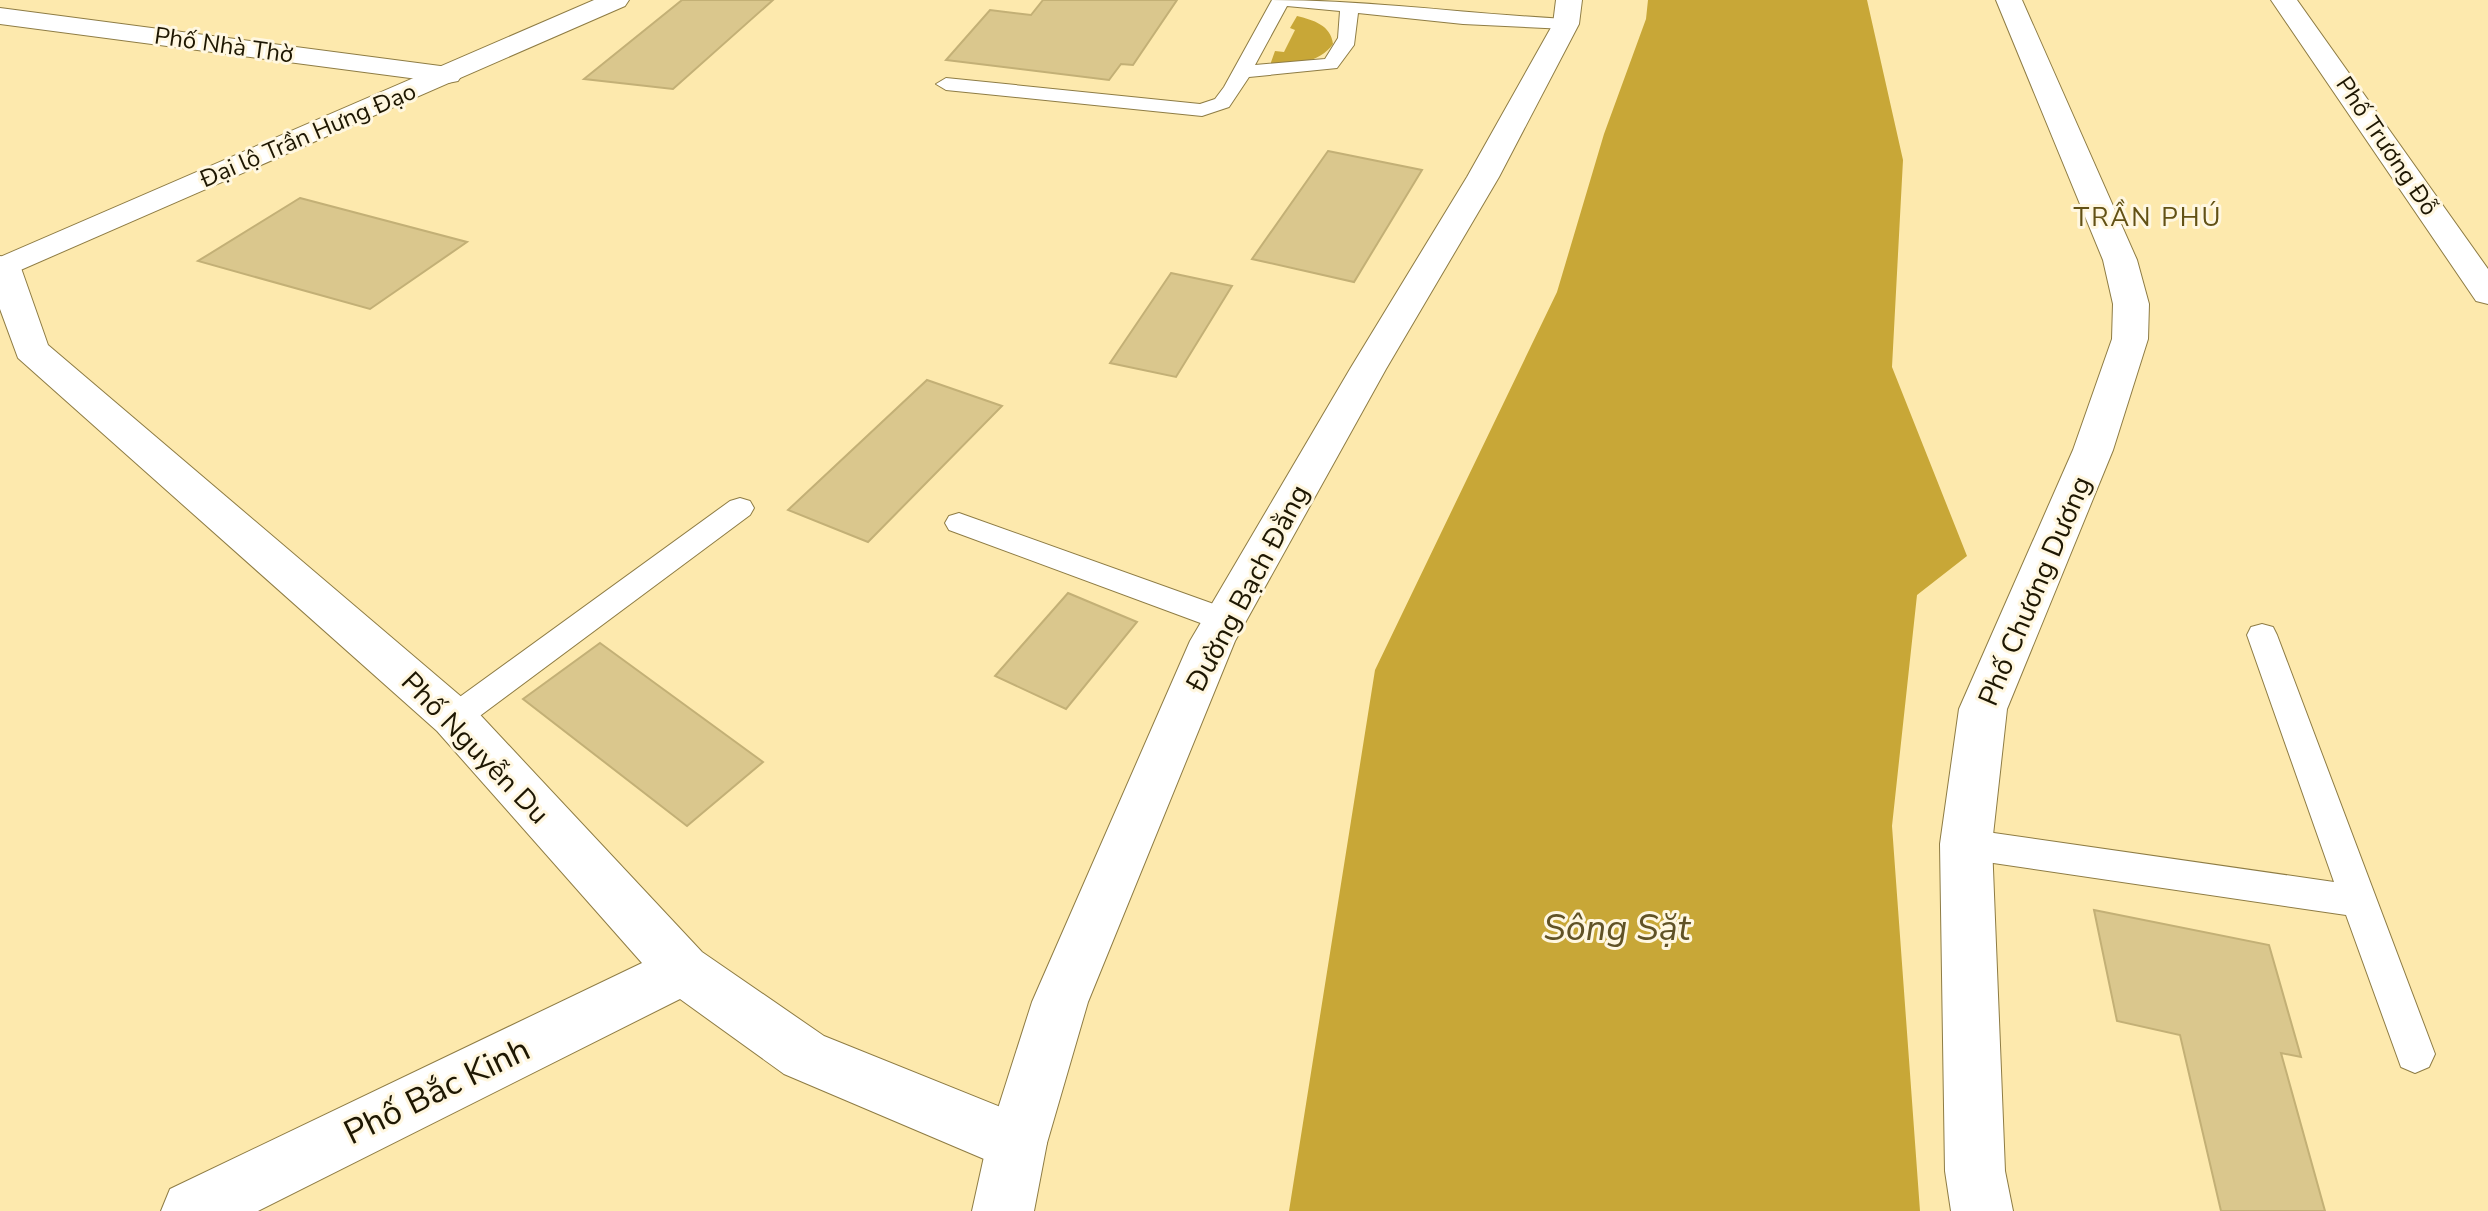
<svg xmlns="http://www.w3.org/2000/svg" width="2488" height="1211" font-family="'Nunito Sans',sans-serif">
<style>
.water{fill:#c8a737}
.building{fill:#dac78d;stroke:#c3b076;stroke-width:2}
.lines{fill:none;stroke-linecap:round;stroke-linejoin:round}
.lane-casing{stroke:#8e7c44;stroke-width:2}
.street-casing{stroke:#8e7c44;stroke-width:2}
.secondary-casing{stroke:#8e7c44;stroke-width:2}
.lane{fill:#fff;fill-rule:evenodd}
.street{fill:#fff;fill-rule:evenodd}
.secondary{fill:#fff;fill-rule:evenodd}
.labels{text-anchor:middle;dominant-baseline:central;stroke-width:6;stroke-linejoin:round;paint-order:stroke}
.far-street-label{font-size:24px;fill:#1e1702;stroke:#fff7e0}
.far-quarter-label{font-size:26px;letter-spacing:2px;fill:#625115;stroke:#fff7e0}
.street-label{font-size:28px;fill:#1e1702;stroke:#fff7e0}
.near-street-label{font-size:34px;fill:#1e1702;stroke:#fff7e0}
.near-water-label{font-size:36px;font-style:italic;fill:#605226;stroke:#fff7e0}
</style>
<rect width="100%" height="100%" fill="#fde9ad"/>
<path class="water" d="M1648,0h219l36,160 -11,207 75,189 -50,39 -25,231 28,385h-631l86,-541 182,-378 47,-158 42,-115z
M1297,16c16,4 34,9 36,28 -14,20 -40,20 -63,21l5,-14 9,1 11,-22 -5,-2z"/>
<path class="building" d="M682,0h91l-100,89 -89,-10z
M1043,0h134l-44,65 -12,-1 -12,16 -163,-20 44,-50 41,5z
M1328,151l94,19 -68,112 -102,-23z
M300,198l167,44 -97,67 -172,-48z
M1171,273l61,13 -56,91 -66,-14z
M927,380l75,26 -134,136 -80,-32z
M1068,593l69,29 -71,87 -71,-33z
M600,643l163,119 -76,64 -164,-127z
M2094,910l175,35 32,112 -20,-4 44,158h-104l-41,-176 -63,-14z"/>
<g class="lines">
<defs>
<path id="lane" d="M1272,0c98,0 196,14 294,19l9,5 -9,5 -103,-5 -105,-11 -4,32 -17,23 -88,9 -20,30 -27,9 -256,-26 -10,-6 10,-6 254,26 15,-5 9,-12zM1287,6l53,5 -2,27 -13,21 -70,6z
M740,498l10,3 4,7 -4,7 -285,212 -11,4 -11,-4 -5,-9 5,-9 287,-208z
M959,513l277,99 4,8 -4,8 -11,3 -11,-3 -265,-98 -4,-7 4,-7z
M2262,624l11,3 4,8 158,419 -6,13 -14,6 -14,-6 -55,-152 -380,-56 -12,-5 -5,-10 5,-10 12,-5 368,53 -87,-247 4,-8z"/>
<path id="street" d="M1996,0h26l115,260 12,44 -1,35 -35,111 -106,259 -15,135 13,327 8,40h-62l-6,-40 -5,-327 19,-135 114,-259 39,-111 1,-35 -10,-44z
M2271,0h26l191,269v35l-12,-3z
M0,8l448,59 10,2 4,6 -4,6 -10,2 -448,-59z
M0,256l16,5 5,7 27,77 423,360 231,247 122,84 214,86 9,21 -9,21 -21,9 -233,-99 -104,-75 -422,212h-97l9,-22 472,-226 -205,-232 -419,-373 -18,-49z"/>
<path id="secondary" d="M594,0h35l-4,6 -625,273v-22z
M1556,0h26l-3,24 -80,153 -113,192 -151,272 -147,361 -41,141 -13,68h-62l15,-68 45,-141 158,-361 160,-272 117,-192 86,-153z"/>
</defs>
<use href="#lane" class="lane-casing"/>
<use href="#street" class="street-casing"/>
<use href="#secondary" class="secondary-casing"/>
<use href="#lane" class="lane"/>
<use href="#street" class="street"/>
<use href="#secondary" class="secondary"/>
</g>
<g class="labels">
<g class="far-street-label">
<text transform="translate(224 45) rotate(8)">Phố Nhà Thờ</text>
<text transform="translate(308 135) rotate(-23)">Đại lộ Trần Hưng Đạo</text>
<text transform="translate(2387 146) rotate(56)">Phố Trương Đỗ</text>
</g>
<g class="far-quarter-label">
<text x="2148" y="217">TRẦN PHÚ</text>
</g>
<g class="street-label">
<text transform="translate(1248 588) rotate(-62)">Đường Bạch Đằng</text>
<text transform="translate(2035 591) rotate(-67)">Phố Chương Dương</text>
<text transform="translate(475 748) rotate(46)">Phố Nguyễn Du</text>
</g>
<g class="near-street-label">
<text transform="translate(437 1091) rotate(-26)">Phố Bắc Kinh</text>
</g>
<g class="near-water-label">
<text x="1617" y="928">Sông Sặt</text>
</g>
</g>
</svg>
